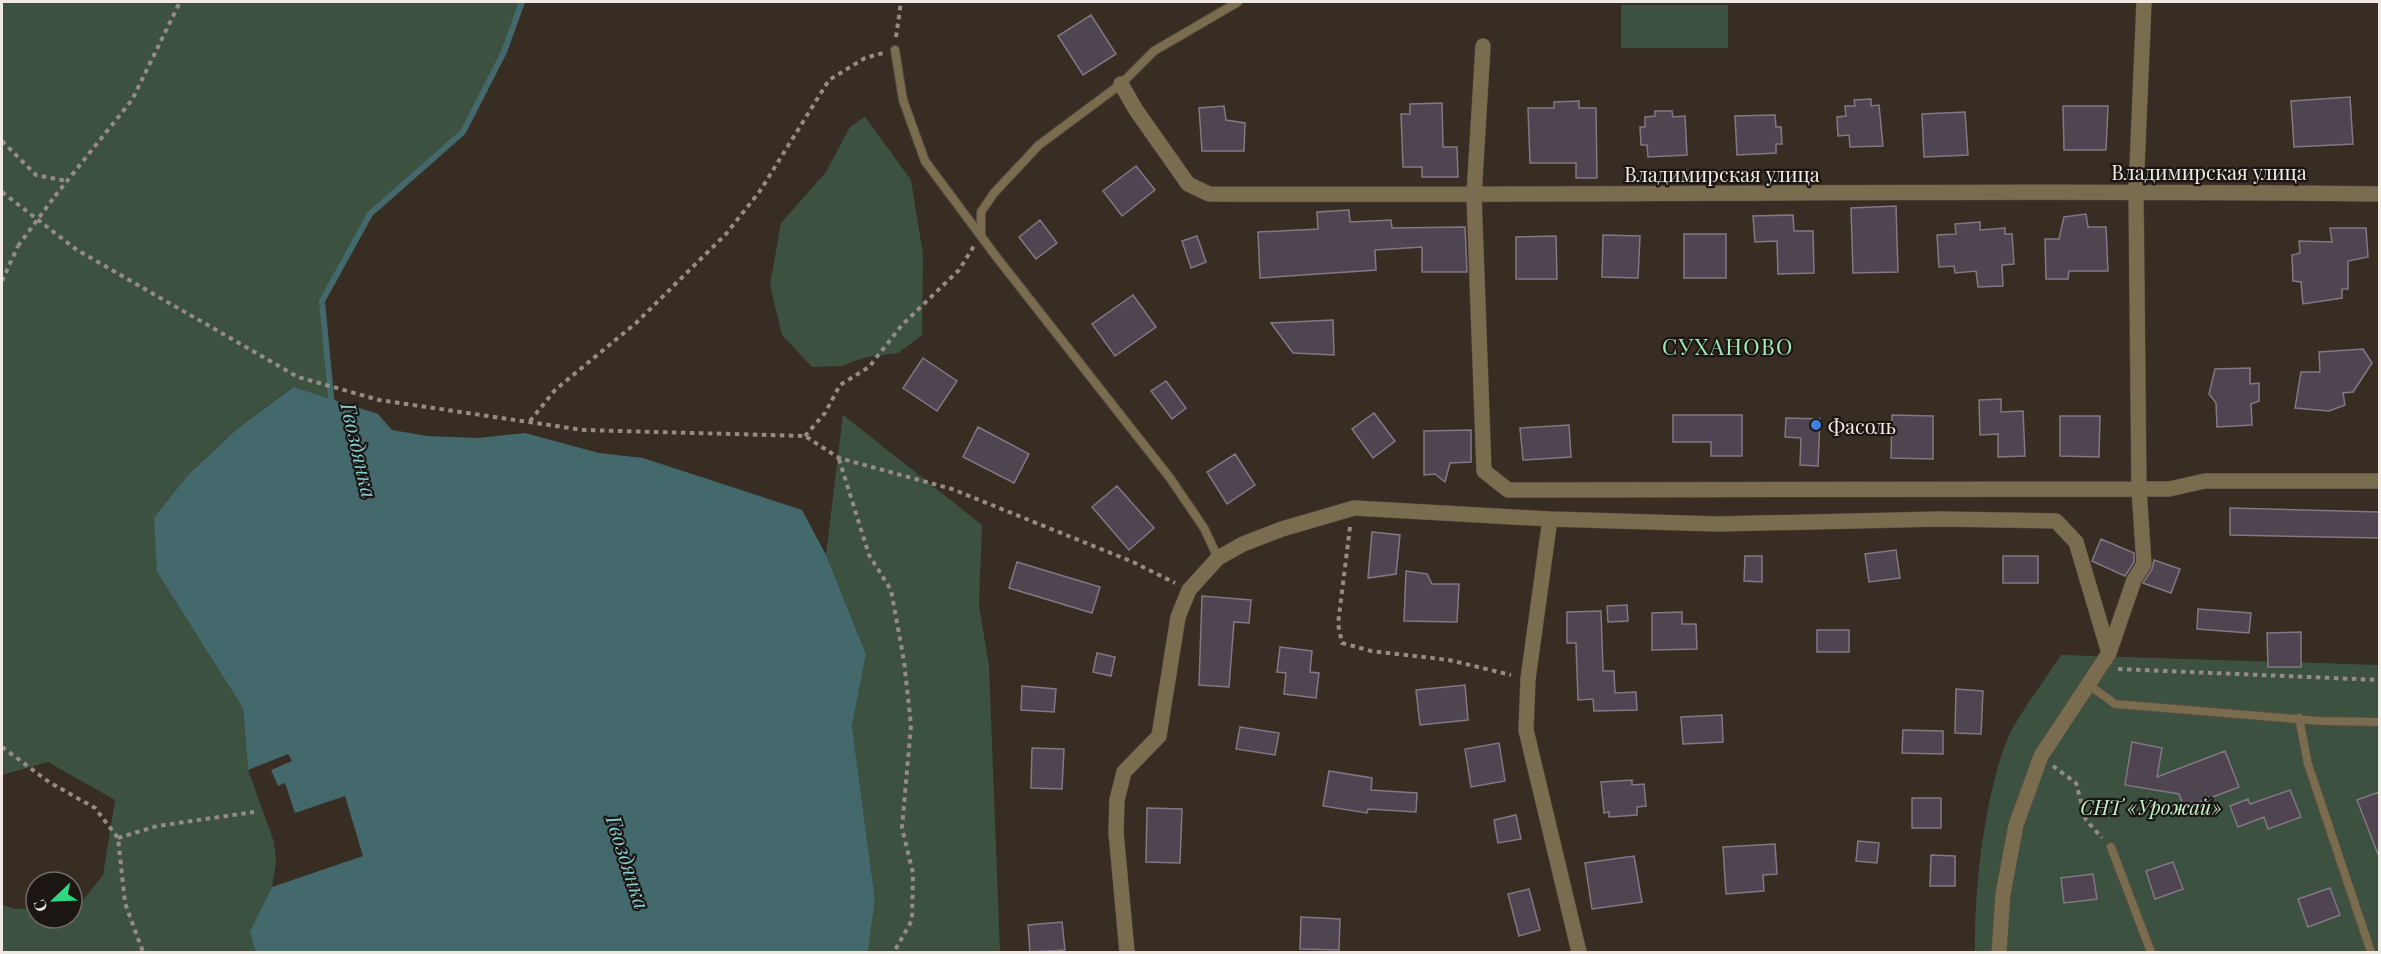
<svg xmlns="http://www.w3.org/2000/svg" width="2381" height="954" font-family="'Playfair Display',serif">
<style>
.green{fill:#3d5141}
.water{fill:#43696d}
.pier{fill:#382d23}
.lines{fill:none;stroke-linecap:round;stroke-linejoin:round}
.stream{stroke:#43696d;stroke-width:6}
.building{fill:#4e4550;stroke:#827885;stroke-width:1.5}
.lane-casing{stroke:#564b42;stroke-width:10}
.street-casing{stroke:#564b42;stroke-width:16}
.path{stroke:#958c84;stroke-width:4;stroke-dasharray:4.5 4.5;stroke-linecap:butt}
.lane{stroke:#7a6c4e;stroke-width:8}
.street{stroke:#7a6c4e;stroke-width:15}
.path-bridge{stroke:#958c84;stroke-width:4;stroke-dasharray:4.5 4.5;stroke-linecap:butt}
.shop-dot{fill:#3f7fe0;stroke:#1b1612;stroke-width:2}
.labels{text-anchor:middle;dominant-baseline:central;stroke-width:4.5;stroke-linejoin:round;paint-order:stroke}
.street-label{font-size:20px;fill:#f1eae4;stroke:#1b1612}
.poi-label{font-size:20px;fill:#f1eae4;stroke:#1b1612;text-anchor:start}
.park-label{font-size:20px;font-style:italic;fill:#c0f1c9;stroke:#1b1612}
.water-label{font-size:21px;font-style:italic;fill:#83cdd3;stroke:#1b1612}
.quarter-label{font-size:22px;letter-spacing:1.5px;fill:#9fe9b9;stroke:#1b1612}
</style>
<rect width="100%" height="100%" fill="#382d23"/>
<path class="green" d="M2,2h520l-18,50 -41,80 -93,82 -48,87 9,99 -39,-13 -55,42 -48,45 -32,98 86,136 5,62 26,72 2,20 -4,25 -21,45 5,20h-254v-47l14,4h20v9h36v-10h5l26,-33 12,-75 -67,-38 -46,13z
M1621,5h107v43h-107z
M865,117l46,63 12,74 -1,81 -24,18 -31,4 -26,9 -29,1 -30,-32 -12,-50 11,-62 45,-51 24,-45z
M843,415l139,110 -3,80 10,61 11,286h-132l7,-52 -23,-174 14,-72 -40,-99z
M2061,655l318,10v287h-404c-1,-61 9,-154 32,-212 10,-24 39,-61 54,-85z"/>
<path class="water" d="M293,387l85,27 14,16 35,6 51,2 47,-5 74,20 44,5 159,52 24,45 40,99 -14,72 23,174 -7,52h-612l-6,-20 22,-45 4,-25 -2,-20 -26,-72 -5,-62 -86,-136 -3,-54 35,-44 48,-45z"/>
<path class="pier" d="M288,754l4,7 -21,9 7,16 7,-3 10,30 50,-17 18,60 -91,31 4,-25 -2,-20 -26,-72z"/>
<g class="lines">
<path class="stream" d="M332,407l-10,-106 48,-87 93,-82 41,-80 18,-50"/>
</g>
<path class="building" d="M1091,15l25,39 -33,21 -25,-39z
M2350,97l3,47 -59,3 -3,-46z
M1871,99v7l8,-1 4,41 -33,1 -1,-12 -11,1 -1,-19 9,-1 -1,-10h10l-1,-6z
M1579,101v7h17l1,70h-21v-15h-46l-2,-55h26v-6z
M1442,103l1,44h14l1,30h-36v-10h-19l-2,-53h9v-10z
M1224,106l2,14 19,3 -1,28h-42l-3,-43z
M2063,106h45l-2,44h-42z
M1655,111h17l1,6 12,-1 2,39 -39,2 -1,-12h-6l-1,-18h5v-10l10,-1z
M1965,112l3,43 -44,2 -2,-43z
M1775,115l1,12h5l1,17h-6v9l-39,2 -2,-39z
M1136,166l19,24 -33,26 -19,-25z
M1896,206l2,66 -45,1 -2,-65z
M1349,210l1,12 41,-2 1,8 73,-1 2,45h-45v-25l-47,3 1,20 -116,8 -2,-46 60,-3 -1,-17z
M2086,214l2,13h18l2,44h-39l-1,8h-22l-1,-40h14l5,-22z
M1793,215l1,16h19l1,42 -36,1 -1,-33 -22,1 -2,-26z
M1040,220l17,23 -21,16 -17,-22z
M1980,222v8l25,-2v6h7l2,30 -12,1 1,21 -25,1 -2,-16 -21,2 -1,-7 -15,1 -2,-32 19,-1 -1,-10z
M2330,228h36l2,29 -20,4v28h-6v9l-39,6 -2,-22 -8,-1 -1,-26 8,-2 -1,-12 33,1z
M1684,234h42v44h-42z
M1603,235l37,1 -2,42 -36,-1z
M1197,236l9,26 -15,6 -9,-27z
M1556,236l1,43h-41v-42z
M1133,295l23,32 -41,29 -23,-32z
M1333,320l1,35 -41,-2 -22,-30z
M2363,349l9,14 -19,29 -10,1 2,12 -16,6 -34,-3 6,-36h19l-1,-20z
M923,358l34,23 -20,30 -34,-23z
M2250,368v16l9,-1v18l-8,3 1,21 -35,2 -1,-24 -7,-9 6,-25z
M1166,381l20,27 -14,11 -21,-28z
M2001,399v13l22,-1 2,45 -27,1v-23l-18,1 -1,-35z
M1374,413l21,28 -22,17 -21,-29z
M1673,415h69v41h-31v-14h-38z
M1892,415l41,1v43l-42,-1z
M2060,416h40l-1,41 -39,-1z
M1786,418l34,1 -2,47 -18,-1 1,-27 -16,-1z
M1569,425l2,32 -48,3 -3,-32z
M978,427l51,27 -15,29 -51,-26z
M1471,430v32l-21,1 -5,19 -10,-8 -11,1v-44z
M1235,454l20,31 -28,19 -20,-32z
M1117,486l37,42 -25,22 -37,-43z
M2230,508l149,4v26l-149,-3z
M1372,532l28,3 -4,39 -28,4z
M2101,539l33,14v9l-9,14 -33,-15z
M1896,550l4,28 -31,4 -4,-28z
M1745,556h17v26l-18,-1z
M2003,556h35v27h-35z
M2154,560l26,9 -9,24 -28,-10 9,-14z
M1017,562l83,25 -8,26 -83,-25z
M1406,571l21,3 5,10h27l-2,38 -53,-1z
M1202,596l49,4 -2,23 -15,-1 -5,65 -30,-2z
M1627,605l1,16 -20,1 -1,-16z
M2198,609l53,4 -2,20 -52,-4z
M1601,611l2,60h11l1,22 21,-1 1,18 -43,1 -1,-12 -15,1 -2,-57h-9v-31z
M1682,612v12h14l1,25 -45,1v-37z
M1817,630h32v22h-32z
M2301,632v35h-33l-1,-34z
M1280,647l32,4 -2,21 9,1 -3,25 -32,-4 2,-21 -9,-1z
M1097,653l18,4 -4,19 -18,-4z
M1465,685l3,35 -48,5 -4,-35z
M1022,686l34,3 -2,23 -33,-2z
M1956,689l27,2 -2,43 -26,-1z
M1722,715l1,27 -40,2 -2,-27z
M1240,727l39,6 -4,22 -39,-6z
M1903,730l40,1v23l-41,-1z
M2132,742l30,6 -5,29 68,-26 14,36 -55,21 -5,-14 -54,-9z
M1499,743l6,38 -34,6 -6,-38z
M1032,748l32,1 -2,40 -31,-1z
M1329,771l43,7 -1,12 46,3 -1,19 -48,-3 -1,4 -44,-7z
M1632,780v5l12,-1 2,22 -9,1v8l-28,2v-5l-5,1 -3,-31z
M2290,790l11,27 -33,12 -4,-12 -26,10 -8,-21 18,-7 2,5z
M2379,792v62h-1l-21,-54z
M1912,798h29v30h-29z
M1147,808l35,1 -2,54 -34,-1z
M1516,815l5,24 -23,4 -4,-23z
M1858,841l21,2 -2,20 -21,-2z
M1775,844l2,30 -14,1 1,16 -38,3 -3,-47z
M1931,855l24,1v30h-25z
M1634,856l8,46 -50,7 -7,-46z
M2173,862l10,27 -28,10 -9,-28z
M2093,874l4,25 -33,4 -3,-25z
M2330,888l10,27 -32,12 -10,-28z
M1529,889l11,41 -21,6 -11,-42z
M1301,917l39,2 -1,31 -39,-1z
M1062,922l3,28 -35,2 -2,-27z"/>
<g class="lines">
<defs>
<path id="lane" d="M895,50l8,50 22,61 73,98 172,219 34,50 14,30
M981,235v-23l13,-19 45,-48 82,-61 33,-33 84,-49
M2089,685l26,19 205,17 60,1
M2299,718l9,46 63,188
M2111,847l40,105"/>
<path id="street" d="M1483,46l-9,149 10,276 24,19 631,-1h30l36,-8h175
M1121,84l15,26 52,74 21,10c390,2 780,-5 1171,0
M1127,952l-11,-120 1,-32 7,-28 35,-36 19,-119 11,-27 29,-32 25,-14 39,-15 72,-21 196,11
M1579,952l-53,-222 2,-51 22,-160 168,5 222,-5 116,2 20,21 33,111
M1999,952l4,-58 13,-69 25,-69 68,-103 25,-73 10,-16 -5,-75 -3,-298 8,-189"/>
</defs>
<use href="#lane" class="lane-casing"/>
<use href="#street" class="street-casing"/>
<path class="path" d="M896,37l5,-35
M2,141l34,34 31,6
M2,192l75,58 221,127 81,23 204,30 222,6 34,22 113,31 181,73 42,21
M55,196l77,-96 48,-98
M2,281l16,-35
M530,421l25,-31 81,-67 90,-89 34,-43 69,-111 36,-22 18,-5
M805,436l20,-23 15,-28 29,-18 33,-42 57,-55 15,-24
M839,459l30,96 22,35 13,71 7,64 -9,103 11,45 -1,47 -18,32
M1350,527l-12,97 4,19 29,8 78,9 62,15
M2118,669l262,11
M2,747l47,35 46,26 23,30 7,65 18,49
M2053,766l23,17 10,37 16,18
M118,838l39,-12 97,-14"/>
<use href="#lane" class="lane"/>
<use href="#street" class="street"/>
<path class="path-bridge" d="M18,246l37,-50"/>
</g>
<circle class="shop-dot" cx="1816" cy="425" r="6"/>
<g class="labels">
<g class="street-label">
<text x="2209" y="171">Владимирская улица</text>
<text x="1722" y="173">Владимирская улица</text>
</g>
<g class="poi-label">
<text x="1828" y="425">Фасоль</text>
</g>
<g class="park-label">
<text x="2151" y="806">СНТ «Урожай»</text>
</g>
<g class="water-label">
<text transform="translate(360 450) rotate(77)">Гвоздянка</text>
<text transform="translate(629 862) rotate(72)">Гвоздянка</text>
</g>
<g class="quarter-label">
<text x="1728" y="346">СУХАНОВО</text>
</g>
</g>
<rect width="2381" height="954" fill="none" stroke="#f1eae4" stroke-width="6"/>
<g transform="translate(54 900) rotate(247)"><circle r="28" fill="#1b1612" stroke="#716b66" stroke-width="1.5"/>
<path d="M0-4.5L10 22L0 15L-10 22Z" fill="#2fd883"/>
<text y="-9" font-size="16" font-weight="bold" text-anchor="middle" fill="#f1eae4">С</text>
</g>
</svg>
